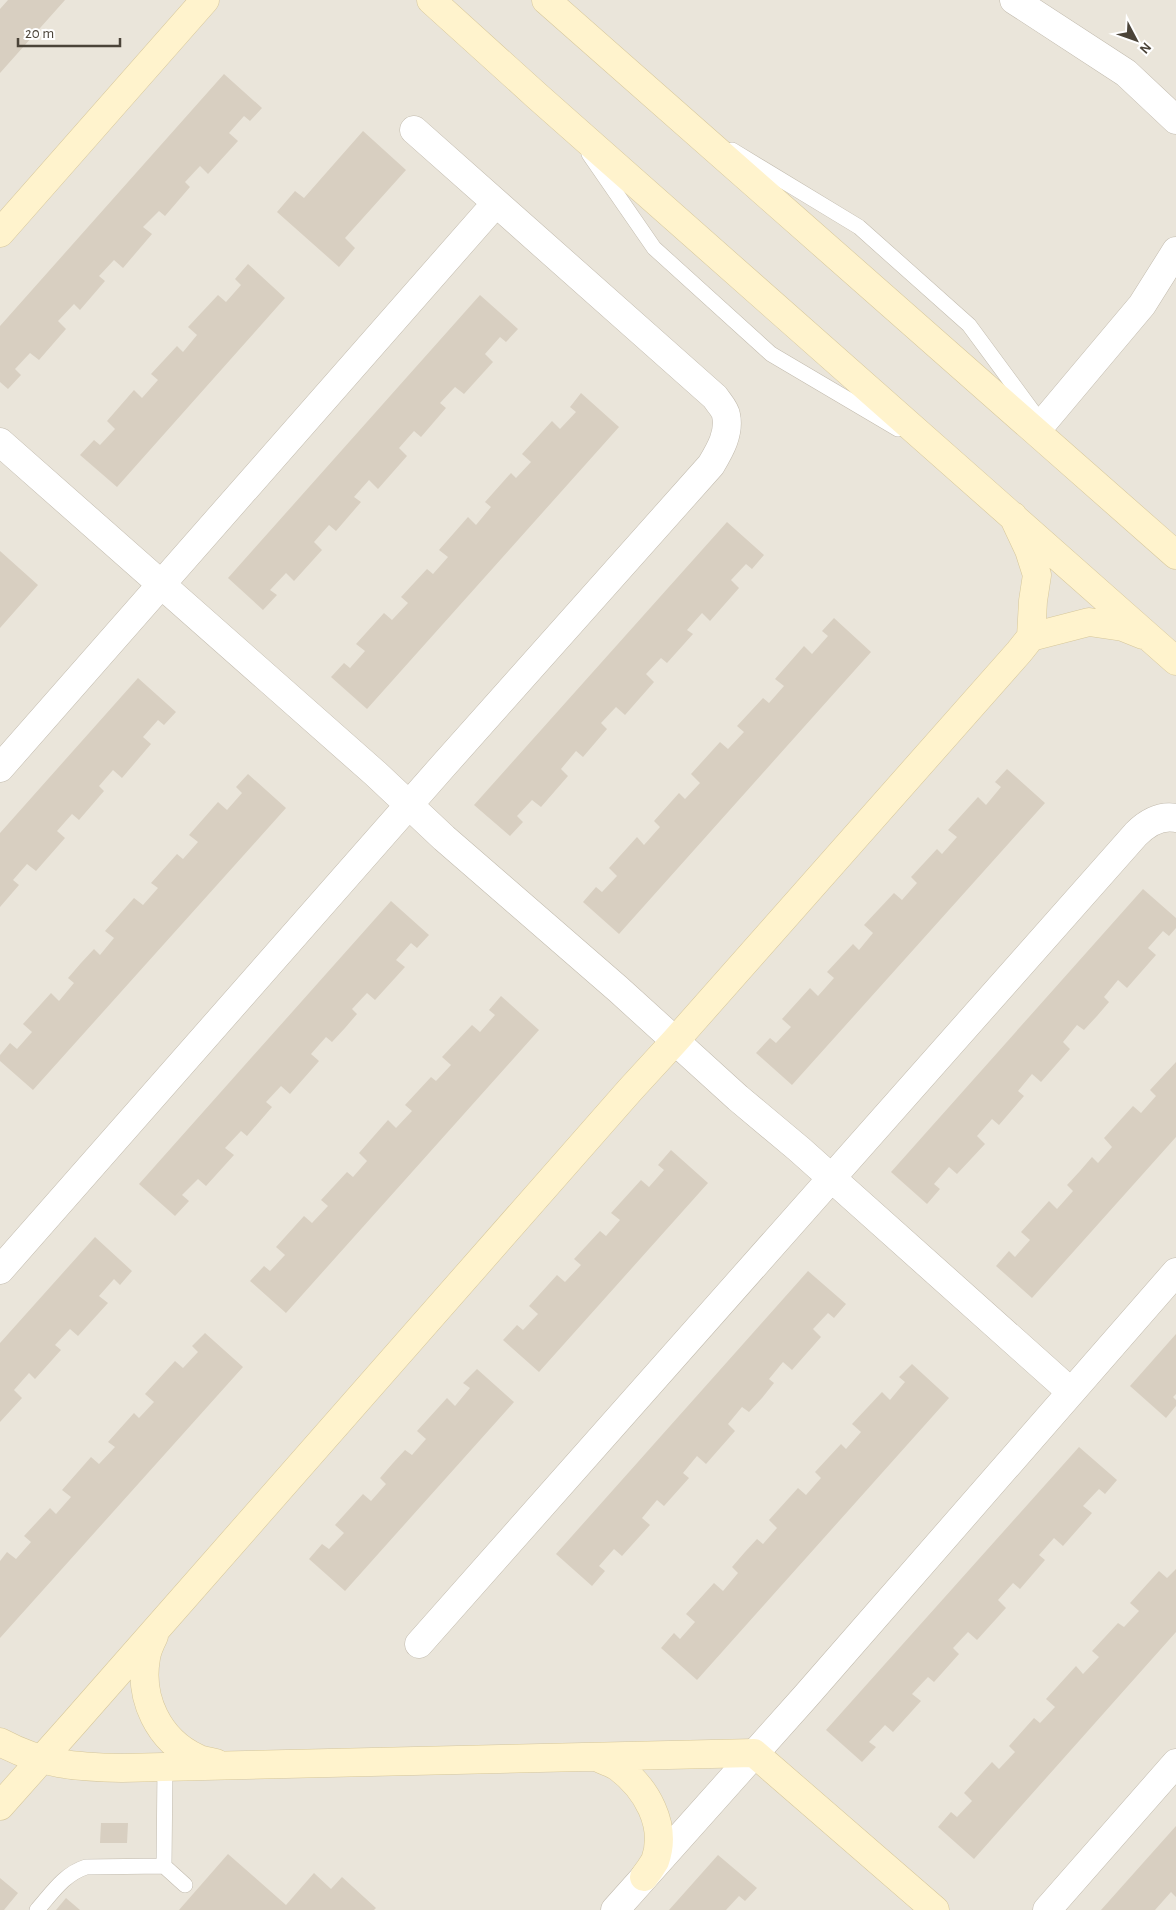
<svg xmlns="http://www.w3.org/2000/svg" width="1176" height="1910" font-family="'Alegreya Sans',sans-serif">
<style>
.residential{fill:#eae5da}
.building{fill:#d8cfc1}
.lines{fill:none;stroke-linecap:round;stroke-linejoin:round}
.lane-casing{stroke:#c2bbae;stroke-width:16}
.street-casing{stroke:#c2bbae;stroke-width:29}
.secondary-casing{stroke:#d6c79b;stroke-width:29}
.lane{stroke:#fff;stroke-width:15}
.street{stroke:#fff;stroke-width:28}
.secondary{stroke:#fff3cd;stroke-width:28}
</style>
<rect width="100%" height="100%" fill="#f6f3ec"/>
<path class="residential" d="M0,0h1176v1910h-1176z"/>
<path class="building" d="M8,0h57l-65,73v-64z
M224,74l38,34 -12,13 -6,-5 -15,17 9,8 -30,33 -8,-8 -15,16 5,5 -25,29 -6,-5 -16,16 9,7 -29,34 -9,-8 -15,16 6,5 -25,29 -6,-6 -16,17 8,8 -27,31 -9,-7 -15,16 6,6 -13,14 -8,-7v-56z
M363,131l43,39 -61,68 10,10 -16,19 -62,-55 18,-21 9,7z
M248,264l37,34 -168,189 -37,-32 14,-15 6,5 15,-16 -8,-8 27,-31 8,8 16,-18 -7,-6 26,-28 6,6 14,-17 -9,-8 30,-32 8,7 15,-17 -6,-6z
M480,295l38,34 -12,13 -6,-5 -15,17 8,8 -29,32 -9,-7 -15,16 6,5 -25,29 -7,-6 -15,17 8,8 -29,33 -9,-9 -15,17 7,5 -25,29 -7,-6 -15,17 8,8 -28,31 -8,-8 -16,17 7,5 -14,15 -35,-32z
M581,393l38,34 -252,282 -36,-32 13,-14 6,5 15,-17 -9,-7 28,-31 8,7 16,-17 -7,-6 26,-28 6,5 15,-17 -9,-7 29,-33 8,8 15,-18 -6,-5 26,-29 5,5 15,-16 -9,-8 30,-33 8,8 16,-17 -6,-5z
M727,522l37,33 -12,14 -6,-5 -15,16 8,8 -29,33 -8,-8 -15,17 6,4 -26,29 -6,-5 -15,16 8,8 -29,33 -9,-8 -15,16 6,6 -24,28 -7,-6 -15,18 7,7 -27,31 -9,-7 -15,16 6,6 -13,14 -36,-31z
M0,551l38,34 -38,43z
M834,618l37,34 -252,282 -36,-32 13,-15 6,5 15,-16 -8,-8 28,-31 7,8 16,-18 -6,-6 25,-28 6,6 15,-16 -9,-9 29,-32 8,7 16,-17 -7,-6 26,-28 6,5 15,-17 -9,-7 29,-33 8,8 16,-18 -6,-5z
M138,678l38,34 -12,13 -6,-5 -15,17 8,7 -29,34 -9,-8 -14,16 5,5 -12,14 -13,15 -7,-6 -15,17 8,7 -29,33 -9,-7 -14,16 6,5 -19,22v-74z
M1007,769l38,34 -253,282 -36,-32 14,-15 6,5 15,-16 -9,-8 28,-31 8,8 16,-18 -7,-6 26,-28 6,6 14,-17 -9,-8 30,-32 8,7 15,-17 -6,-6 26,-28 5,5 15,-17 -9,-7 30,-33 8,8 15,-18 -6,-5z
M248,774l38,34 -253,282 -33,-29v-6l10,-12 7,6 15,-17 -9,-8 28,-31 8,8 15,-18 -6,-5 13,-15 13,-14 6,6 14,-17 -9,-7 29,-33 9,7 15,-17 -7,-5 26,-29 6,5 15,-17 -9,-7 29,-33 9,8 15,-17 -6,-6z
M1143,889l33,29v10l-7,8 -6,-5 -15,17 8,7 -29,33 -9,-8 -14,17 5,5 -12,14 -13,14 -7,-5 -14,17 7,7 -29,33 -9,-8 -14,17 6,5 -25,29 -7,-6 -15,17 8,8 -28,30 -8,-7 -15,17 6,5 -13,15 -36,-32z
M391,901l38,34 -12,13 -6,-5 -15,17 9,7 -30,33 -8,-7 -15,16 5,5 -12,14 -13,14 -6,-5 -15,17 8,7 -29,33 -9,-8 -15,16 6,5 -25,29 -6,-5 -16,17 9,7 -28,31 -8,-7 -16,16 7,6 -14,15 -36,-32z
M501,996l38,34 -253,283 -36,-32 14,-15 6,5 15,-16 -9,-8 28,-31 8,7 16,-17 -7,-6 26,-28 6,5 14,-16 -8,-8 29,-33 8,8 16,-17 -7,-6 26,-28 5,4 15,-16 -9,-8 30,-32 8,7 15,-17 -6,-5z
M1176,1062v75l-144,161 -36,-32 13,-15 6,6 15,-17 -9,-8 28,-31 8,8 16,-18 -6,-6 13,-14 12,-14 6,6 14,-16 -8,-9 29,-32 8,7 15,-17 -6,-6z
M671,1150l37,33 -169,189 -36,-32 14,-15 6,5 15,-16 -9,-8 28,-31 8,7 16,-17 -7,-6 26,-28 6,5 14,-16 -9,-7 30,-33 8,7 15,-17 -6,-5z
M95,1237l37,34 -12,14 -6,-6 -15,17 9,7 -30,33 -8,-7 -15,16 6,5 -26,29 -6,-6 -15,17 8,8 -22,24v-79z
M808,1271l38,33 -12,14 -6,-5 -15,16 8,8 -29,33 -9,-8 -14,17 5,4 -12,15 -13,14 -7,-5 -14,17 7,7 -29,33 -9,-8 -14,17 6,5 -25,28 -7,-6 -15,18 8,7 -28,31 -8,-7 -15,17 6,5 -13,15 -36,-32z
M205,1333l38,34 -243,271v-77l7,-9 9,7 15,-17 -7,-6 26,-28 6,6 15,-17 -9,-7 29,-33 8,7 16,-17 -7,-5 26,-29 5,5 15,-16 -9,-8 30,-33 8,7 15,-16 -6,-6z
M1176,1334v60l-3,3 3,3v6l-10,12 -36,-32z
M912,1364l37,34 -252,282 -36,-32 13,-15 6,6 15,-17 -9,-8 28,-31 9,8 15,-18 -6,-6 13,-15 12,-13 6,5 14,-16 -8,-8 29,-32 8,7 15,-17 -6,-6 26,-28 5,5 15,-17 -9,-8 30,-32 8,8 15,-18 -6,-5z
M477,1369l37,33 -169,189 -36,-32 13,-15 7,5 15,-16 -9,-8 28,-31 8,7 15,-17 -6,-6 13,-15 12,-13 7,5 14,-16 -9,-8 30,-33 8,8 15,-18 -7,-5z
M1079,1447l38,33 -12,14 -6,-5 -16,17 9,7 -29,33 -9,-8 -15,17 6,5 -25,29 -7,-6 -15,17 8,8 -29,32 -9,-8 -15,16 6,6 -25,28 -6,-5 -16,17 9,7 -28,31 -8,-7 -16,17 7,5 -14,15 -36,-32z
M1176,1569v63l-202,227 -36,-32 13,-15 6,5 15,-16 -8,-8 28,-31 7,7 16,-17 -6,-6 25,-28 6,5 15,-16 -9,-8 30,-33 7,8 16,-17 -7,-6 26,-28 6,4 15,-16 -9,-8 29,-32 8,7z
M101,1823h27l-1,20h-27z
M1176,1826v71l-5,-5 -16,18h-54z
M228,1854l58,51 28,-32 17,16 11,-12 34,31 -2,2h-195z
M718,1855l39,33 -12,13 -6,-5 -13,14h-57z
M0,1878l18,15 -14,17h-4z
M66,1898l14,12h-24z"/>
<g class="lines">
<defs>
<path id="lane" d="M732,150l127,77 110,98 73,99
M589,154l65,94 117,106 127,75
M164,1866l1,-99
M37,1910c15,-17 27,-36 49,-43l78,-1 21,19"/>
<path id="street" d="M1014,0l112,73 50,47
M1042,424l100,-119 34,-54
M0,442l376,332 68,64 174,151 120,109 61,51 272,243
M0,768l496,-565
M0,1270l443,-504 268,-301c9,-15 19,-32 15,-50 -1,-6 -7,-12 -11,-18l-301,-267
M419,1644l717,-810c11,-11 24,-19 40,-16
M615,1910l191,-214 370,-424
M1047,1910l129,-147"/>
<path id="secondary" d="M431,0l106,96 639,565
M546,0l630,555
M0,233l205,-233
M1031,637l58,-15 34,5 20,8
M154,1636c-3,6 -7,14 -8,22 -7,40 12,82 51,100 5,3 13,3 19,5
M0,1742c43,23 75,25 122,26l632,-15 181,157
M596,1757c7,3 16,6 22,10 28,21 50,58 37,94 -3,5 -7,11 -11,16
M0,1806l73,-82 557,-634 45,-49 344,-389 12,-15 2,-36 4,-26 -8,-25 -16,-34"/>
</defs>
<use href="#lane" class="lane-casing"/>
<use href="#street" class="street-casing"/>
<use href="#secondary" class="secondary-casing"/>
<use href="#lane" class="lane"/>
<use href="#street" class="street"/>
<use href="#secondary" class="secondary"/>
</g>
<g transform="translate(1136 40) rotate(131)" stroke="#ffffff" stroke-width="4" paint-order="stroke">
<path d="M0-4L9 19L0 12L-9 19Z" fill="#4b4439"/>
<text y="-8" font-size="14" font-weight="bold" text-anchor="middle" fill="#4b4439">N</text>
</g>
<path d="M18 38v8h102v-8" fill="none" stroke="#4b4439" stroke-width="2.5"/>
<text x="25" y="38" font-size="15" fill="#4b4439" stroke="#ffffff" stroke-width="4" paint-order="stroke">20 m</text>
</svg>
